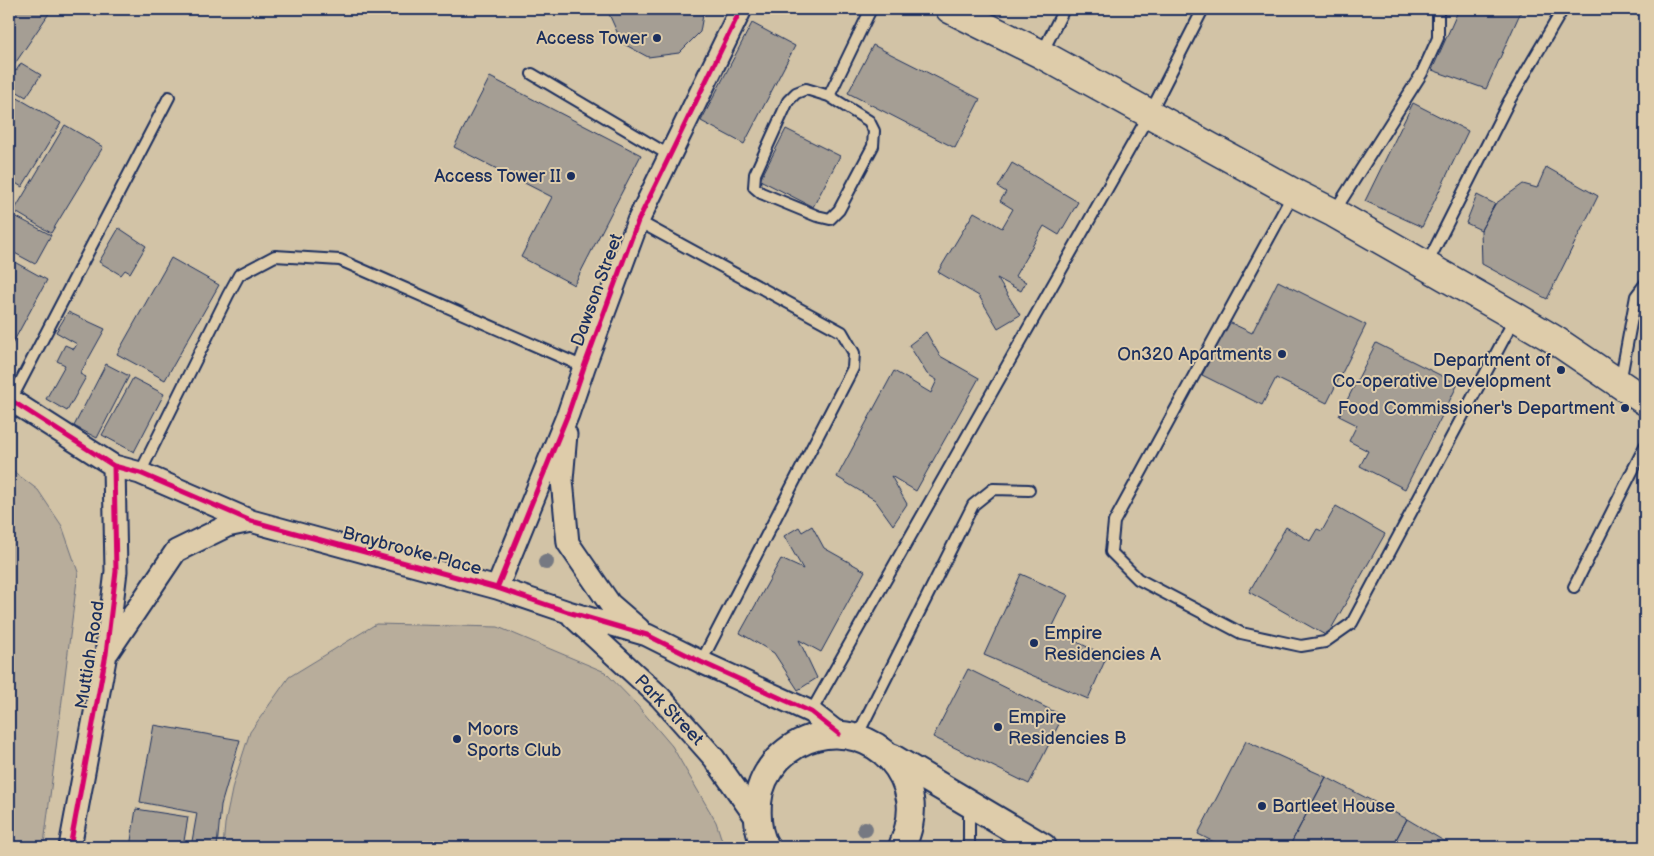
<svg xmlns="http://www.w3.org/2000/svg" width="1654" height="856" font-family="'Balsamiq Sans',sans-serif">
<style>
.green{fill:#b8ad9b;stroke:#6a6e7c}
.building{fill:#a59e94;stroke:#1b2f5e}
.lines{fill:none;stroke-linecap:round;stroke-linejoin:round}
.service-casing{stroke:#1b2f5e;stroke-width:14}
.minor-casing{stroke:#1b2f5e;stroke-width:25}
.tertiary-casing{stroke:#1b2f5e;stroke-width:30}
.primary-casing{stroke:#1b2f5e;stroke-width:31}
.service{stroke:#deccaa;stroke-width:10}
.minor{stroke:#deccaa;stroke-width:21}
.tertiary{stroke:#deccaa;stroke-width:26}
.primary{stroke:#deccaa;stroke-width:28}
.cycleway-casing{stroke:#deccaa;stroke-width:8}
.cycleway{stroke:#d6006c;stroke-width:5}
.tree{fill:#767982}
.poi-dot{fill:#1b2f5e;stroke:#deccaa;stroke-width:2}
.labels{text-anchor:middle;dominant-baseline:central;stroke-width:4;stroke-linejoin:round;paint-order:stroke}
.poi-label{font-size:18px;fill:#1b2f5e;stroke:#deccaa;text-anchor:end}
.street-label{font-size:18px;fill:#1b2f5e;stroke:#deccaa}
</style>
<rect width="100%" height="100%" fill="#d2c3a6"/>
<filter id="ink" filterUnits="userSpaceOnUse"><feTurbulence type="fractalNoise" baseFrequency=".02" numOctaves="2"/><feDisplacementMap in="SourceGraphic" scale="10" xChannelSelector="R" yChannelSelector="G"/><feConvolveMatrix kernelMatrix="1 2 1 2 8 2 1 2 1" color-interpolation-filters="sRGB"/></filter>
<g filter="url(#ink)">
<path class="green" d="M9,468l29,22 24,36 16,46 -34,272 -9,3h-26z
M376,624l122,3 107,45 32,33 35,41 44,76 8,25h-501l2,-23 8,-39 17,-53 39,-55z"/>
<path class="building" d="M13,9h39l-38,56 -5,-4v-46z
M610,9h94l-4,23 -21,21 -31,4 -26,-14 -13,-29z
M1459,9h63l-36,80 -54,-19z
M752,23l43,23 -51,98 -43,-23z
M873,45l107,54 -25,49 -107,-55z
M21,63l20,12 -15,22 -17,-10v-20l7,4z
M490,77l151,78 -67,130 -53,-28 31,-60 -98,-50z
M9,93l52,30 -39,64 -13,-8z
M1413,103l55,28 -46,96 -57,-26z
M65,125l38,22 -52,86 -37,-22z
M786,129l54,27 -27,51 -53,-27z
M1012,163l66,39 -19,33 -15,-9 -29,50 11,6 -5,9 -24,-13 23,37 -22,13 -19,-32 -41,-24 36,-60 28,16 11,-19 -13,-8 6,-9 -8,-5z
M1546,167l52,29 -51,103 -65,-35 -1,-34 14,-26 28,-20 14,4z
M1477,195l18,9 -14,26 -15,-7z
M9,213l42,22 -16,29 -26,-14z
M119,228l27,18 -16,27 -5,-3 -4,5 -22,-13z
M171,258l48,27 -54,95 -48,-26z
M9,259l38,21 -38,70z
M1278,281l88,44 -39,78 -51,-25 -14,27 -60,-30 27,-53 23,11z
M68,312l37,17 -25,45 6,3 -19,34 -21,-12 19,-34 -8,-4 8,-16 9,4 3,-5 -21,-12z
M926,332l14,24 39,22 -63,113 -25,-15 16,28 -14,21 -18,-25 -38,-23 57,-106 37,22 6,-13 -10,-6 -18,-29z
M1376,343l82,41 -53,105 -45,-23 8,-15 -19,-10 8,-16 -18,-9z
M106,364l23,12 -32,62 -23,-12z
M133,378l31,16 -30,58 -32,-17z
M1336,506l49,28 -58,102 -78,-44 37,-65 24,14 7,-12 5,2z
M812,526l12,22 41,23 -44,81 -22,-12 18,38 -19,12 -24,-37 -34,-20 41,-74 22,10 -19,-33 15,-9 3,5z
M1021,574l47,21 -17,35 56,26 -19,43 -104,-44z
M968,669l95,47 -34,68 -96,-47z
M154,725l86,15 -19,65 -4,42h-26l6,-34 -57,-11z
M1246,741l80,36 -37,70h-70l1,-2 -22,-11z
M1326,777l81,42 -15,28h-103z
M136,809l52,8 -5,30h-53z
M1407,819l47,28h-62z"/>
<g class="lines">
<defs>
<path id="service" d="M1042,53l22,-44
M532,74l137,81
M806,89l23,7 40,25 5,10 -1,15 -34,64 -9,9 -13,-3 -56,-23 -7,-6 1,-13 33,-73 8,-8z
M829,96l42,-87
M1293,194l-179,328 -3,30 27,27 103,54 60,13 24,-4 27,-19 163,-305
M1334,212l88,-139 16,-35v-29
M638,221l204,111 12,21 -1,15 -152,294
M1427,264l82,-163 54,-92
M1622,372l14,-76 9,-12
M11,400l158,-303
M140,473l88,-178 11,-20 36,-19 65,4 244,107
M1574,587l71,-141
M811,712l339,-599 53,-104
M857,736l116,-231 20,-16 36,1
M969,805v42"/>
<path id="minor" d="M9,399l105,67 26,7 111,48 246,67 71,24 79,23 54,27 110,50 28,22
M566,434l-4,46 6,63 42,61 29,25
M497,588l71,-174 16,-47 54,-146 103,-212
M572,616l88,81 54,61 43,61
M108,652l68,-101 51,-25 24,-5
M70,847l36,-193 10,-83 -2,-105"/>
<path id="tertiary" d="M891,757l152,90
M766,847c-8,-12 -9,-29 -8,-44 1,-16 9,-32 20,-44 45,-46 121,-24 132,40 3,17 -2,33 -8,48"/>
<path id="primary" d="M950,9l91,45 253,139 40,20 182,104 39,23 90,61"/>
</defs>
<use href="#service" class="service-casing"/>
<use href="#minor" class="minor-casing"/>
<use href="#tertiary" class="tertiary-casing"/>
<use href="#primary" class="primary-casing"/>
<use href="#service" class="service"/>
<use href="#minor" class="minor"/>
<use href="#tertiary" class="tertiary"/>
<use href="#primary" class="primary"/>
<defs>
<path id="cycleway" d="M9,399l105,67 26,7 111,48 246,67 71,24 79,23 54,27 110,50 28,22
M497,588l71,-174 16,-47 54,-146 103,-212
M70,847l36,-193 10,-83 -2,-105"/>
</defs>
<use href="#cycleway" class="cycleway-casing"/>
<use href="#cycleway" class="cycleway"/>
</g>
<g class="tree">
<circle cx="546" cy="562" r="8"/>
<circle cx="865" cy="829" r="8"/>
</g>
</g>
<g class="poi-dot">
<circle cx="657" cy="38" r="5"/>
<circle cx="571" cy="176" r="5"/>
<circle cx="1282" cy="354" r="5"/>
<circle cx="1561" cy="370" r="5"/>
<circle cx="1625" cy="408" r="5"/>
<circle cx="1034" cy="643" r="5"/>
<circle cx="998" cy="727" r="5"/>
<circle cx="457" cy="739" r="5"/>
<circle cx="1262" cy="806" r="5"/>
</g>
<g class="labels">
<g class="poi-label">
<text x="647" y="38">Access Tower</text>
<text x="561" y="176">Access Tower II</text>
<text x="1272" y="354">On320 Apartments</text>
<text x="1551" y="360">Department of<tspan x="1551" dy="21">Co-operative Development</tspan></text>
<text x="1615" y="408">Food Commissioner's Department</text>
<text x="1044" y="633" text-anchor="start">Empire<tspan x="1044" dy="21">Residencies A</tspan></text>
<text x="1008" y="717" text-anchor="start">Empire<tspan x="1008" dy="21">Residencies B</tspan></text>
<text x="467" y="729" text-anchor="start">Moors<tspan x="467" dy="21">Sports Club</tspan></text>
<text x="1272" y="806" text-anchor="start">Bartleet House</text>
</g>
<g class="street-label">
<text transform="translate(597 290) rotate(-70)">Dawson Street</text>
<text transform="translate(412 551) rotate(15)">Braybrooke Place</text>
<text transform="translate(90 655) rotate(-81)">Muttiah Road</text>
<text transform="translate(669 710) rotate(46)">Park Street</text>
</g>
</g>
<rect width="1654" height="856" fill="none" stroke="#deccaa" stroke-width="30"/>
<rect x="15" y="15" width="1624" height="826" fill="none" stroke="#1b2f5e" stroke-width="2" filter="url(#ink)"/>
</svg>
